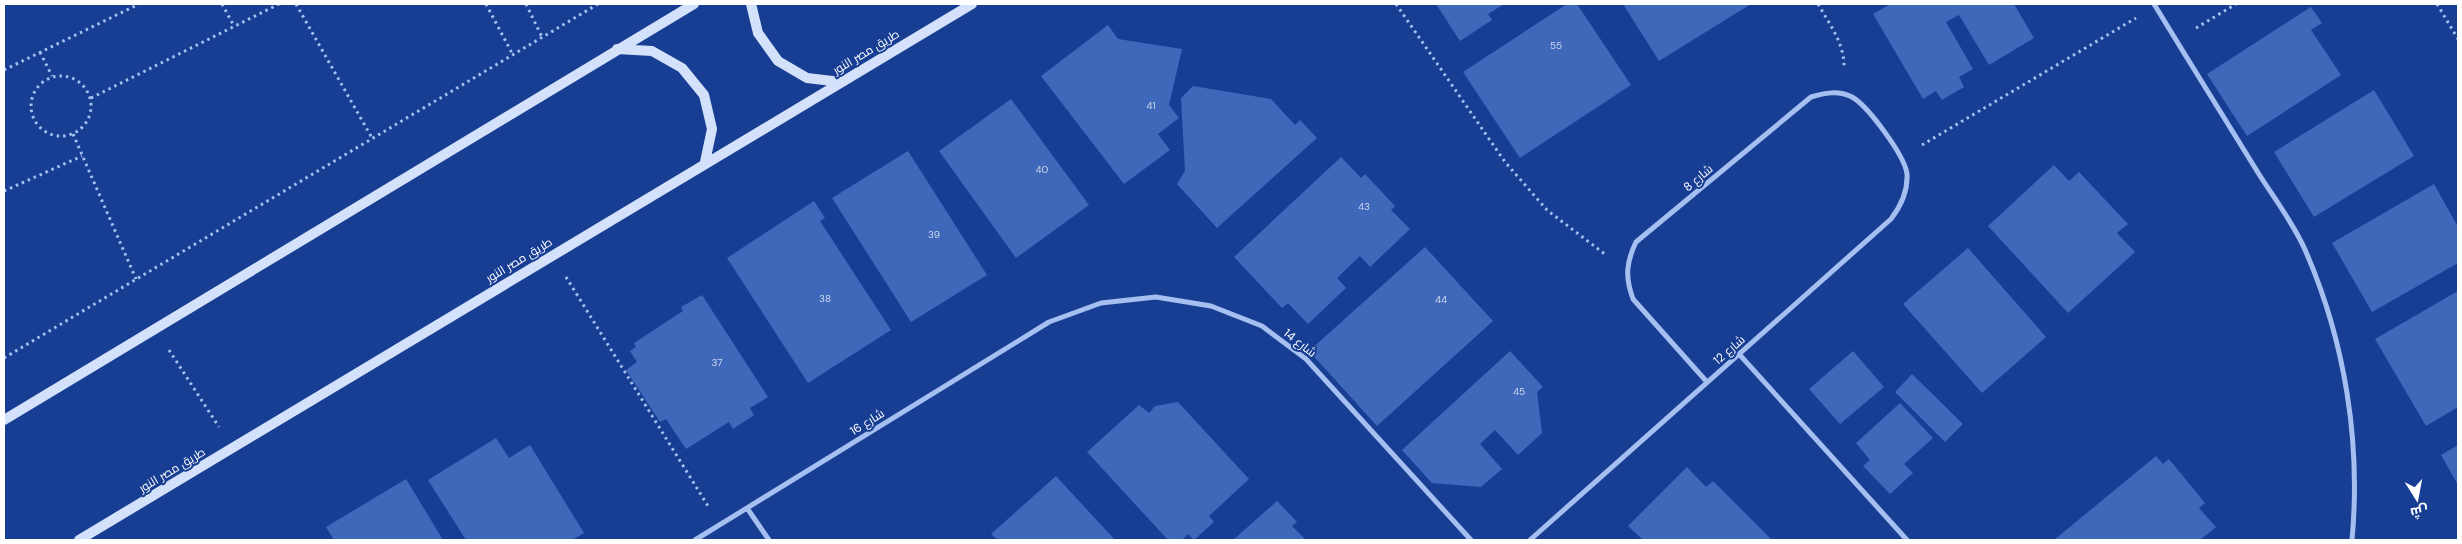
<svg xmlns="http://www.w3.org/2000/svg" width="2462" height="544" font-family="'DM Sans',Cairo,sans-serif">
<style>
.building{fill:#3f68bb}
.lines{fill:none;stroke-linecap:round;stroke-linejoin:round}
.path{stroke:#a6bff1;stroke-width:3;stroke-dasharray:2.5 4;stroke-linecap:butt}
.street{stroke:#a6bff1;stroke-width:5}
.secondary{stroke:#d4e1fb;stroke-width:10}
.labels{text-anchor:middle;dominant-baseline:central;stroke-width:4;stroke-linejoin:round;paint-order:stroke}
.number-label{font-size:10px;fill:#cfd9ee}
.street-label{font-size:12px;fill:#fff;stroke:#173e93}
</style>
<rect width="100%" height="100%" fill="#173e93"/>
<path class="building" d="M1436,4h68l-16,10 4,6 -32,21z
M1567,4h10l54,81 -111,73 -57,-86z
M1623,4h128l-92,57z
M1890,4h124l20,34 -45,27 -30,-50 -13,7 27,47 -14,8 5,10 -22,13 -6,-9 -13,8 -50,-85z
M2311,7l11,16 -11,7 30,45 -94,61 -40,-62z
M1108,25l10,14 64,10 -13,56 10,13 -21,16 12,16 -46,34 -83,-108z
M1193,86l78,13 24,26 5,-5 17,18 -100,90 -40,-44 8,-13 -4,-73z
M2374,90l40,66 -100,61 -40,-65z
M1011,99l78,106 -73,53 -77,-107z
M908,151l79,124 -76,47 -79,-124z
M1341,157l20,21 4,-4 30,32 -4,4 19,19 -40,38 -10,-11 -23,22 9,10 -38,36 -20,-21 -6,5 -48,-51z
M2054,165l15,16 10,-9 49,52 -11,9 18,19 -67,61 -80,-87z
M2434,184l24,43v36l-86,49 -40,-69z
M814,201l11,17 -5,3 71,109 -83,53 -81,-125z
M1425,247l68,74 -116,105 -68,-75z
M1968,248l78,89 -64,56 -79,-89z
M2458,291v116l-32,19 -51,-87z
M702,295l66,102 -18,11 4,7 -21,14 -4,-7 -43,27 -20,-30 -6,3 -34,-52 11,-8 -7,-11 6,-4 -2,-4 49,-32 -2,-4z
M1510,351l33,36 -6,5 5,41 -24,22 -23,-25 -15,14 22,25 -21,18 -49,-4 -30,-33z
M1853,351l31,36 -44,37 -31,-35z
M1912,374l51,50 -18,18 -50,-50z
M1178,402l71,77 -40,37 5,6 -20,18 -6,-6 -6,6h-14l-81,-88 52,-47 10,8 6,-7z
M1900,403l33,35 -29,26 9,9 -23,21 -27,-28 7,-6 -14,-17z
M496,438l13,20 21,-13 54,88 -12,7h-106l-38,-60z
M2458,445v40l-17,-30z
M2156,456l7,8 6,-5 36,44 -6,5 17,19 -16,13h-146z
M1687,467l19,20 7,-6 59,59h-129l-15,-14z
M1056,476l59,64h-117l-7,-6z
M406,479l37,61h-109l-8,-13z
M1277,501l20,21 -5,4 14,14h-73z"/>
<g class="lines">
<path class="path" d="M222,4l12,22
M296,4l76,134
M486,4l27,51
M526,4l16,33
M1396,4l109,158 42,48 59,45
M1818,4c12,21 27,40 26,65
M2437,4l21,35
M2196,28l40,-24
M40,52l12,24
M4,70l135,-66
M31 106a30 30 0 1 1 60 0a30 30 0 1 1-60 0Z
M91,98l188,-94
M73,134l63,145
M1922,145l214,-127
M4,191l78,-35
M566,277l142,229
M169,350l50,77
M4,358l594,-354"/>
<path class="street" d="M2154,4c34,56 69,112 103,167 16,26 38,54 49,81 39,90 55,190 46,288
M1739,354l168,186
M747,508l22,32
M695,540l354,-218 52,-19 55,-6 55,9 51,20 44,33 165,181
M1530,540l361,-321c10,-13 17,-27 16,-45 -2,-18 -39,-68 -55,-77 -14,-7 -28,-4 -41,0l-175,145c-10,21 -11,35 -3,57l74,83"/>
<path class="secondary" d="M751,4l7,29 20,28 29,17 34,4
M617,49l35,2 30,17 22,27 8,34 -7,33
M4,420l690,-416
M79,540l893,-536"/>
</g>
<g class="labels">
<g class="number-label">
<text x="1556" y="45">55</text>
<text x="1151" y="105">41</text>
<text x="1042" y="169">40</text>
<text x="1364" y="206">43</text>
<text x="934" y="234">39</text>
<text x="825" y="298">38</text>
<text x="1441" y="299">44</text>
<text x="717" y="362">37</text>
<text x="1519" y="391">45</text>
</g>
<g class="street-label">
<text transform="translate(866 52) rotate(-31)">طريق مصر النور</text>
<text transform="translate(1698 178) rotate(-40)">شارع 8</text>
<text transform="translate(519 260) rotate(-31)">طريق مصر النور</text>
<text transform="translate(1300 343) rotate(38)">شارع 14</text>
<text transform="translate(1729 350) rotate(-41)">شارع 12</text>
<text transform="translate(867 422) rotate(-32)">شارع 16</text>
<text transform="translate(172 470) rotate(-31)">طريق مصر النور</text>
</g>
</g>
<rect width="2462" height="544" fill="none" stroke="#ffffff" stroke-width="10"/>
<g transform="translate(2417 499) rotate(169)" stroke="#173e93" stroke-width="4" paint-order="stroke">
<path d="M0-4L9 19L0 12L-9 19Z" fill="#ffffff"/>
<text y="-8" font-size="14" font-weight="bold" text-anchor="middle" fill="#ffffff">ش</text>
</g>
</svg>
